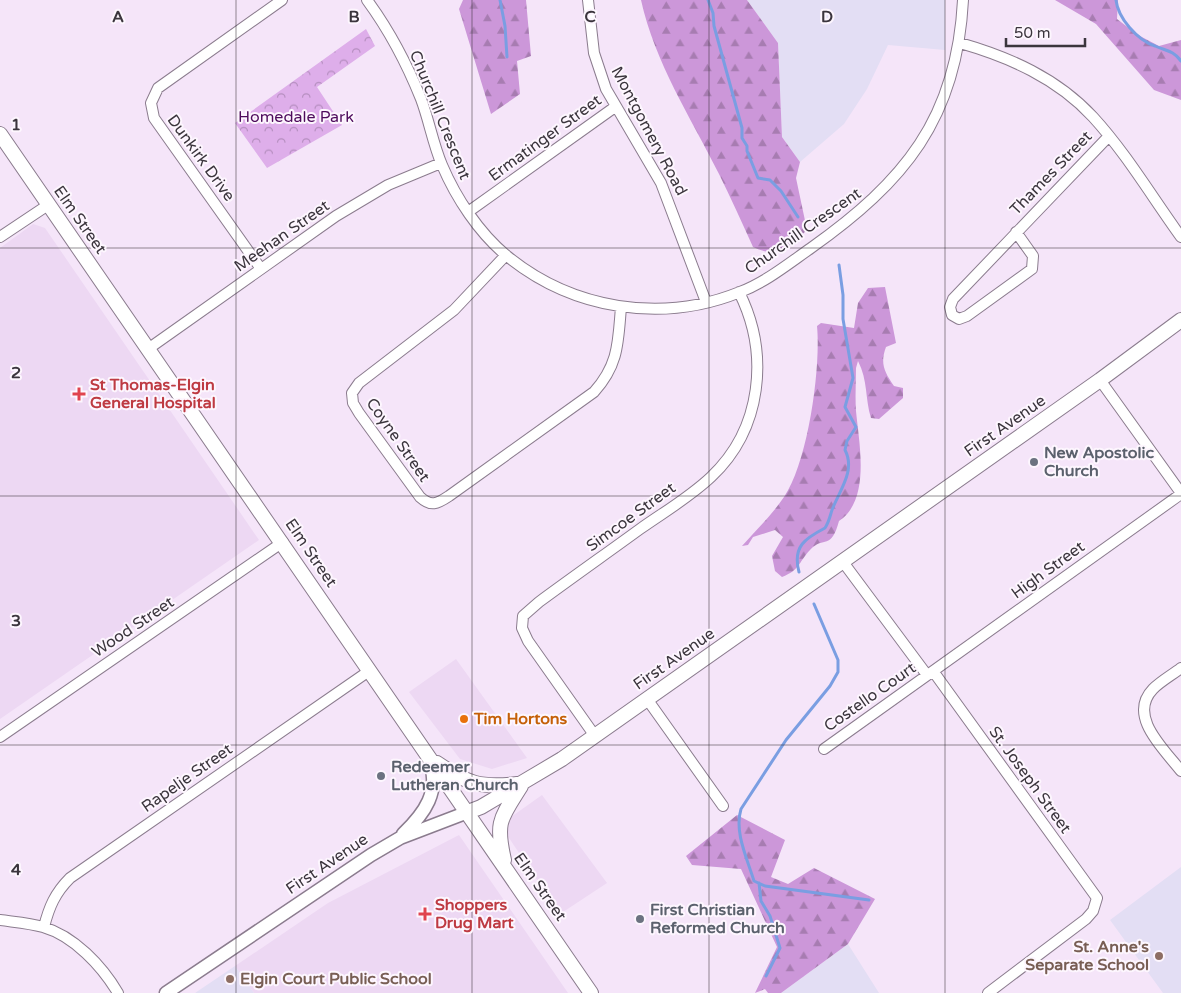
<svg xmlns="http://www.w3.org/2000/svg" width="1181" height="993" font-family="'Varela Round',sans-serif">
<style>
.built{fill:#edd8f3}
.education{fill:#e3def4}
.forest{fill:url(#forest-firs)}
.park{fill:url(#park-crowns)}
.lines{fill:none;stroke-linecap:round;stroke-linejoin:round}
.stream{stroke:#7a9ee2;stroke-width:3}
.minor-casing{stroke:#8b7c8e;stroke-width:12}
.tertiary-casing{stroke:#8b7c8e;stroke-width:15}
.secondary-casing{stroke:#8b7c8e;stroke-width:16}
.minor{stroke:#fff;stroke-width:10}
.tertiary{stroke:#fff;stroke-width:12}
.secondary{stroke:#fff;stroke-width:14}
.grid{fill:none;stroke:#3b353d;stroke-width:1;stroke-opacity:0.55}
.health-dot{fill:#e0444e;stroke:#fdf6fe;stroke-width:2}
.worship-dot{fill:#6b7280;stroke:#fdf6fe;stroke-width:2}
.food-dot{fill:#e8710a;stroke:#fdf6fe;stroke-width:2}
.education-dot{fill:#8d6e63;stroke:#fdf6fe;stroke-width:2}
.labels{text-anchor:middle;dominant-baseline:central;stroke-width:4;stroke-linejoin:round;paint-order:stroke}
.street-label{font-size:16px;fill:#3b353d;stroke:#fdf6fe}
.park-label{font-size:16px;fill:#4e0b5c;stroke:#fdf6fe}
.health-label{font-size:16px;font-weight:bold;fill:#be3a42;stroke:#fdf6fe;text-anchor:start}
.worship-label{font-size:16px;font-weight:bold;fill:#5b616d;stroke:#fdf6fe;text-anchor:start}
.food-label{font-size:16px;font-weight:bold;fill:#c56008;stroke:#fdf6fe;text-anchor:start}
.education-label{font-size:16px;font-weight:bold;fill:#785e54;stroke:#fdf6fe;text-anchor:end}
.grid-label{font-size:16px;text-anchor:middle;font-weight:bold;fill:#3b353d;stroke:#fdf6fe;stroke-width:4;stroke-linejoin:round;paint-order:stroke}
</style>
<defs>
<pattern id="forest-firs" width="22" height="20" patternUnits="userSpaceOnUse" patternTransform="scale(1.25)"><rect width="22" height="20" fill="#cc97d9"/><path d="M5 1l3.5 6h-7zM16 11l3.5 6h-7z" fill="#a77cb1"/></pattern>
<pattern id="park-crowns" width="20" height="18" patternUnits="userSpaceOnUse" patternTransform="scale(1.25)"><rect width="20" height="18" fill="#deaeea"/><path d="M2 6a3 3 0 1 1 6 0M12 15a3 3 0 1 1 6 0" fill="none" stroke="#b58ebf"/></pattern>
</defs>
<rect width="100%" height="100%" fill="#f5e5f9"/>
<path class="built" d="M33,224l12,4 214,312 -259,179v-471z
M456,659l71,99 -35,11 -32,-10 -51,-67z
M542,795l65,88 -47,31 -53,-79 4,-18z
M459,835l109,158h-314l-19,-27 93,-63z"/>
<path class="education" d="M747,0h198v50l-57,-5 -21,44 -23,35 -44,38 -18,-25 -4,-94z
M1181,867v126h-18l-53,-73z
M848,944l31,49h-98z
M235,966l19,27h-59z"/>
<path class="forest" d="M463,0h63l5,56 -14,5 3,33 -29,20 -32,-105z
M641,0h106l31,43 4,94 18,25 -4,16 11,52c-19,18 -28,29 -54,17 -11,-24 -22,-49 -34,-73 -29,-58 -64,-111 -78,-174z
M1055,0h63l-1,19 21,16 21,11 22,-6v60l-27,-10 -58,-66z
M885,287l11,56 -10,4c-6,16 -2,25 8,39l9,2v10l-24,21 -8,-1c-6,-19 -3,-38 -13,-57l-2,7c0,14 -1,28 0,43 3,32 15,89 -17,110 -8,30 -15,14 -29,29 -12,13 -10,20 -28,27l-7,-6 -3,-15 11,-19 -8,-7 -22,7 -5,8 -6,1c14,-16 30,-31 42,-49 24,-35 37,-129 33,-171l4,-3 33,5 4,-25 10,-15z
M737,815l48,25 -14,37 17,7 26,-16 61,31 -27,45 -67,49h-13l-3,-4 -10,4 22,-46 -36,-78 -49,-4 -6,-9z"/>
<path class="park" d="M366,29l9,17 -58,41 25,38 -75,43 -32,-45z"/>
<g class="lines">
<path class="stream" d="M500,0l5,26 2,31
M708,0l5,13 1,13 28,102v10l5,8v5l11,27 12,2 11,11 17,26
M1116,0c2,18 21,40 39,46 11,5 18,4 26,15
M799,572c-7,-26 7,-34 26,-44 4,-6 5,-12 7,-18 7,-19 24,-39 13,-60l2,-9 9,-14 -11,-20 8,-29 -10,-59v-24l-4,-30
M814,604l24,56v12l-8,14 -44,54 -45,69c-7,23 6,49 13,72l11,5 104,14
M759,883l2,18 9,15 10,32 -14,28"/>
<defs>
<path id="minor" d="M367,0c22,30 40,64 54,99 8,21 12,45 21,66 14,33 37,68 65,91 65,53 154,68 233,36 26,-10 48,-28 71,-44 93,-66 146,-129 152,-248
M588,0l6,53 12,36 55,94 45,119
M960,43c49,14 97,35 133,74 33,36 59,80 88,120
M468,212l147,-105
M1016,232l17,24 -1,13 -65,47 -8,3 -7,-4 -2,-8 3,-8 156,-163
M0,237l48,-32
M506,255l-52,55 -95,73 -7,10 1,10 6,10 61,84c11,10 17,7 29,-1l145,-104c25,-28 24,-50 27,-85
M261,269l-107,-151 -3,-15 7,-15 124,-88
M148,349l188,-133 52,-31 53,-22
M1100,380l81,113
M843,562l84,113
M933,671l164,227 -4,13 -7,8 -98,74
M647,699l76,107
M595,736l-67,-95 -6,-13 1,-12 16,-14c34,-25 68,-49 101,-73 24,-17 50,-32 71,-52 51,-48 59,-123 28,-185
M0,737l283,-195
M824,749l357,-255
M1181,771c-17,-22 -54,-55 -28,-82 8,-8 19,-14 28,-21
M0,920c14,2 29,3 43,7 31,9 59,39 75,66
M44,927c5,-20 11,-34 26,-49l299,-207"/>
<path id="tertiary" d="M403,834c22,-21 37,-42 27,-74
M166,993l205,-138 29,-17 68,-26"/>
<path id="secondary" d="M0,134l591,859
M437,763c31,21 43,25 80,21
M468,812l13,-5 81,-48 538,-379 81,-60
M504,860c-9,-39 -3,-42 17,-74"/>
</defs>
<use href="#minor" class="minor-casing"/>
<use href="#tertiary" class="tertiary-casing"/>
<use href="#secondary" class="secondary-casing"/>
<use href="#minor" class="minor"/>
<use href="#tertiary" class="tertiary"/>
<use href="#secondary" class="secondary"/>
</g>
<path class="grid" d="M236,0v993M472,0v993M709,0v993M945,0v993M0,248h1181M0,496h1181M0,745h1181"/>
<g class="health-dot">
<path d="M76.5 386.5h5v5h5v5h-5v5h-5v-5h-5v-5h5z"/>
<path d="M422.5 906.5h5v5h5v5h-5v5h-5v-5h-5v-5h5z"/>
</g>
<g class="worship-dot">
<circle cx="1034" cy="462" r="5"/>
<circle cx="381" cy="776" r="5"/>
<circle cx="640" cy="919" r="5"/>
</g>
<circle class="food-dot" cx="464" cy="719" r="5"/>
<g class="education-dot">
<circle cx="1159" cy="956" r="5"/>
<circle cx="230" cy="979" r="5"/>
</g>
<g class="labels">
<g class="street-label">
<text transform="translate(440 115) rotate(68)">Churchill Crescent</text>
<text transform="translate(649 131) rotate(62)">Montgomery Road</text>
<text transform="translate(545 138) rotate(-36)">Ermatinger Street</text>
<text transform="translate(201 158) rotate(54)">Dunkirk Drive</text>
<text transform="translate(1051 173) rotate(-46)">Thames Street</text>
<text transform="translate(80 220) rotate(55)">Elm Street</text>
<text transform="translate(803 231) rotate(-35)">Churchill Crescent</text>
<text transform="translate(282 236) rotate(-35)">Meehan Street</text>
<text transform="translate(1005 426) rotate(-35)">First Avenue</text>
<text transform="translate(398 440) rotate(55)">Coyne Street</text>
<text transform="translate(631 517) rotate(-36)">Simcoe Street</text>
<text transform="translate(311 553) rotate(56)">Elm Street</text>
<text transform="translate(1048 570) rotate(-36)">High Street</text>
<text transform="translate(133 627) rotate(-34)">Wood Street</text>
<text transform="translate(674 659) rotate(-35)">First Avenue</text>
<text transform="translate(870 697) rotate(-35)">Costello Court</text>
<text transform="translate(187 778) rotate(-35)">Rapelje Street</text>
<text transform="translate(1030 780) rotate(54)">St. Joseph Street</text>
<text transform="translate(327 864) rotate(-34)">First Avenue</text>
<text transform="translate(540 887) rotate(55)">Elm Street</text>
</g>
<g class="park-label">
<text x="296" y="117">Homedale Park</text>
</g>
<g class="health-label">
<text x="90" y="385">St Thomas-Elgin<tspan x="90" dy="18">General Hospital</tspan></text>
<text x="435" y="905">Shoppers<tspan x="435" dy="18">Drug Mart</tspan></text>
</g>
<g class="worship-label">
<text x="1044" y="453">New Apostolic<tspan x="1044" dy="18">Church</tspan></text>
<text x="391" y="767">Redeemer<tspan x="391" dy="18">Lutheran Church</tspan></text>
<text x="650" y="910">First Christian<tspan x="650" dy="18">Reformed Church</tspan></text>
</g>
<g class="food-label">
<text x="474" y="719">Tim Hortons</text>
</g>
<g class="education-label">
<text x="1149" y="947">St. Anne's<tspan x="1149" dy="18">Separate School</tspan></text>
<text x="240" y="979" text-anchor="start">Elgin Court Public School</text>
</g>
</g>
<g class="grid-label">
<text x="118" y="22">A</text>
<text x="354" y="22">B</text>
<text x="590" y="22">C</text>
<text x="827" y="22">D</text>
<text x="16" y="130">1</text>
<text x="16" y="378">2</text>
<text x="16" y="626">3</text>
<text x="16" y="875">4</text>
</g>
<path d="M1006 38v8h79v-8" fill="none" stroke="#3b353d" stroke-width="2.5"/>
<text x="1014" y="38" font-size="15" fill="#3b353d" stroke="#fdf6fe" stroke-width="4" paint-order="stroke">50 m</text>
</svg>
